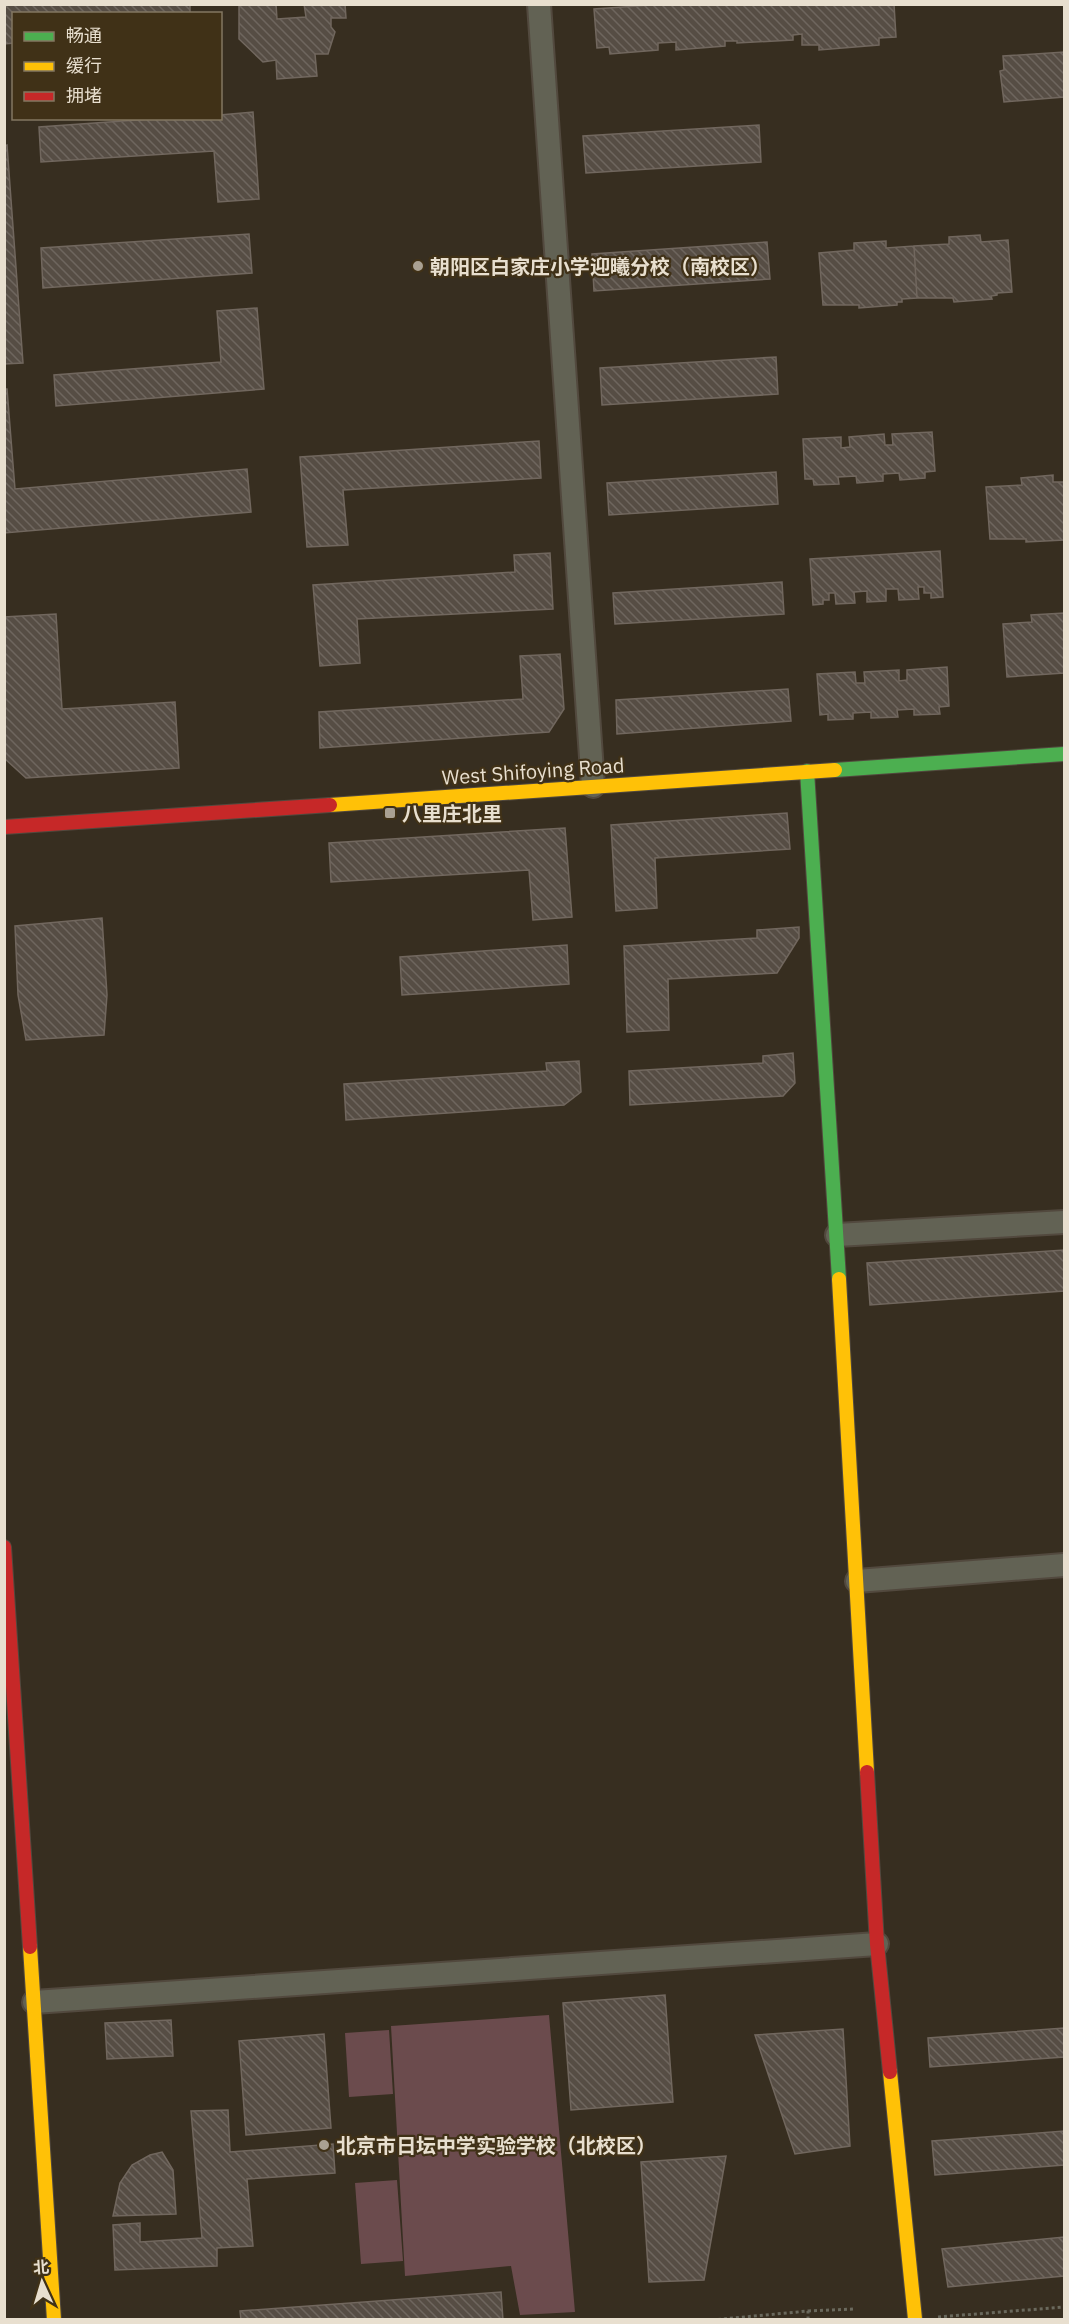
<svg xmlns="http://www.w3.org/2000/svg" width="1069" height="2324" font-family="'IBM Plex Sans','Noto Sans SC',sans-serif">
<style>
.park{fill:#6b4b4d}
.building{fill:url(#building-back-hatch);stroke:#71675e;stroke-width:1.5}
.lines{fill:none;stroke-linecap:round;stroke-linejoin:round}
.street-casing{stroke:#52493e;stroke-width:26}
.fast-casing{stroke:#52493e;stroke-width:16}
.slow-casing{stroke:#52493e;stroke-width:16}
.jam-casing{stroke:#52493e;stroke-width:16}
.path{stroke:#6a695d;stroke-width:3;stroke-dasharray:3 3;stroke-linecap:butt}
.street{stroke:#626254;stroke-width:22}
.fast{stroke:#4caf50;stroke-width:14}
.slow{stroke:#ffc107;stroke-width:14}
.jam{stroke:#c62828;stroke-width:14}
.poi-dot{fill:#aaa192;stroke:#403117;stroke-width:2}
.labels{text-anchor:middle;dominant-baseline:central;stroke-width:4.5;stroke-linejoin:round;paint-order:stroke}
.poi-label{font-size:20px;font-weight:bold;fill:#e8dfcf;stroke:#403117;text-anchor:start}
.street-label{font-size:20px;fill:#e8dfcf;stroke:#403117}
</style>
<defs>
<pattern id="building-back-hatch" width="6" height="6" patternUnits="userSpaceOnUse" patternTransform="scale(1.5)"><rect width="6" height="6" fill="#564d44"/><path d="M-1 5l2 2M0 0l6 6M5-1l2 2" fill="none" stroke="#6e665e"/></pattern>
</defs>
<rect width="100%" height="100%" fill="#372e20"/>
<path class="park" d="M549,2015l26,297 -55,3 -9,-49 -106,10 -14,-250z
M389,2030l4,64 -44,3 -4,-64z
M397,2180l6,81 -42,3 -6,-81z"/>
<path class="building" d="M4,4h186v10h-176v29l-10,1z
M239,4h37l1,15 29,-2 -2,-13h41l1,14h-15v9l4,5 -7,22h-13l2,22 -40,3 -1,-19 -13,2 -24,-23z
M666,4h228l2,33 -17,1v7l-60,5v-5h-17v-11l-9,1v5l-56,3v-2h-12v5l-49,4v-8l-18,1v7l-48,4 -1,-7 -12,1 -3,-39z
M1064,52v45l-60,5 -4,-31 4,-1 -1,-14z
M253,112l6,87 -41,3 -4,-51 -173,11 -2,-35 126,-9h55v-3z
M759,125l2,37 -175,11 -3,-37z
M7,145l16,218 -19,1v-218z
M249,234l3,39 -209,15 -2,-40z
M980,235l1,7 27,-2 4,52 -15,1v2l-6,1 1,3 -38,3 -1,-4h-36l-3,-52 35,-2v-7z
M886,241v7l28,-2 3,52 -15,1v3h-5v3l-38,3v-3h-36l-4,-52 35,-3v-7z
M767,242l3,37 -176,12 -2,-37z
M257,308l7,81 -208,17 -2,-31 167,-13 -4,-51z
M776,357l2,37 -176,11 -2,-37z
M4,389h3l8,100 232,-20 4,43 -247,21z
M932,432l3,39 -10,1v6l-25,2 -1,-7 -16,1v7l-26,2 -1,-7 -18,1 1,7 -25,1 -1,-6h-8l-2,-40 38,-2v11l9,-1 -1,-10 35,-3 1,11h8l-1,-11z
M539,441l2,37 -198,12 5,55 -41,2 -7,-90z
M776,472l2,32 -169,11 -2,-32z
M1053,475v7h11v58l-38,2v-3h-36l-4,-52 36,-2 -1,-7z
M940,551l3,46 -12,1v-5h-7v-6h-6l1,12 -20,1 -1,-11h-12v12l-19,1v-11l-13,1 1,11 -19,1 -1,-11h-6v7h-6v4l-10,1 -3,-46z
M550,553l3,56 -196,10 3,44 -40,3 -7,-81 202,-13 -1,-17z
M782,582l2,32 -169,10 -2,-31z
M1064,613v60l-57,4 -4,-53 29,-2 -1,-7z
M56,614l6,95 113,-7 4,66 -153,10 -22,-20v-141z
M560,654l4,55 -15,23 -229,16 -1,-36 204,-13 -3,-43z
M947,667l2,39 -10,1 1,7 -26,1v-6l-17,1 1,7 -27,1v-6l-18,1v6l-25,1v-6l-8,1 -3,-41 38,-2 1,11h9l-1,-11 35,-2v11l8,-1v-10z
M788,689l3,32 -174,13 -1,-34z
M787,813l3,36 -135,9 2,50 -41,3 -5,-86z
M565,828l7,89 -39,3 -4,-50 -198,12 -2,-39z
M102,918l5,77 -3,40 -78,5 -8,-45 -3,-69z
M799,927v11l-22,35 -109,6 1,51 -42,2 -3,-86 133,-8v-8z
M567,945l2,39 -167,11 -2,-38z
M793,1053l2,30 -12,13 -153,9 -1,-34 134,-8v-7z
M579,1061l2,31 -17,13 -218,15 -2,-36 203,-13 -1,-8z
M1064,1250v41l-194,14 -3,-42z
M665,1995l8,107 -102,8 -8,-107z
M171,2020l2,36 -66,3 -2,-36z
M1064,2028v29l-134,10 -2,-29z
M843,2029l7,117 -55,8 -40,-119z
M324,2034l7,94 -85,7 -7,-94z
M228,2110l2,42 103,-8 2,29 -88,6 6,67 -36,2v18l-102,4 -2,-45 27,-2v19l62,-4 -11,-127z
M1064,2131v34l-129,10 -3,-34z
M162,2152l11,18 3,44 -63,2 7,-33 12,-18 18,-10z
M726,2156l-22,124 -55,2 -8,-120z
M1064,2237v39l-116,11 -6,-38z
M501,2292l2,28h-262l-1,-9z"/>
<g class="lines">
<defs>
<path id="street" d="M539,4l54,782
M837,1235l227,-13
M857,1581l207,-16
M34,2002l843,-58"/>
<path id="fast" d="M835,770l229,-16
M807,771l32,508"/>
<path id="slow" d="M330,805l505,-35
M839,1279l28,493
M30,1947l24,373
M890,2072l25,247"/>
<path id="jam" d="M4,827l326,-22
M4,1547l26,400
M867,1772l10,172 13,128"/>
</defs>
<use href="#street" class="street-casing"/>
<use href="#fast" class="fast-casing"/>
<use href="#slow" class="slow-casing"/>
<use href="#jam" class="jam-casing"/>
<path class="path" d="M808,2311l47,-2
M938,2317l126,-10
M712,2320l96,-9v9"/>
<use href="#street" class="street"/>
<use href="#fast" class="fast"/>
<use href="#slow" class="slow"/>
<use href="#jam" class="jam"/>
</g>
<g class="poi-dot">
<circle cx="418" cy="266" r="6"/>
<rect x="384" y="807" width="12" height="12" rx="3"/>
<circle cx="324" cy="2145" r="6"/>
</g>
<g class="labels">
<g class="poi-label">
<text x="430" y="266">朝阳区白家庄小学迎曦分校（南校区）</text>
<text x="402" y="813">八里庄北里</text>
<text x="336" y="2145">北京市日坛中学实验学校（北校区）</text>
</g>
<g class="street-label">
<text transform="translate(533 771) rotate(-4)">West Shifoying Road</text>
</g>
</g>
<rect width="1069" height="2324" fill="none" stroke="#e8dfcf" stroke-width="12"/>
<rect x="12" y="12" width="210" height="108" fill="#403117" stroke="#837761" stroke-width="1.5"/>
<rect x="24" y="32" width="30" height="9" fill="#4caf50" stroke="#837761" stroke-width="1.5"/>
<text x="66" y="42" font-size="18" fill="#e8dfcf">畅通</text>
<rect x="24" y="62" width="30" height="9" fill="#ffc107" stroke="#837761" stroke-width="1.5"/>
<text x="66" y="72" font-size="18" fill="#e8dfcf">缓行</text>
<rect x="24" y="92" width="30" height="9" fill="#c62828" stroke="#837761" stroke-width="1.5"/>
<text x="66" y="102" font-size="18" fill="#e8dfcf">拥堵</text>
<g transform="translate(42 2282) rotate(356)" stroke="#403117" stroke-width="4.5" paint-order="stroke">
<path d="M0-4.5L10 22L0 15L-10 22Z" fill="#e8dfcf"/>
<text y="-9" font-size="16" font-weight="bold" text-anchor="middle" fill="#e8dfcf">北</text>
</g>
</svg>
